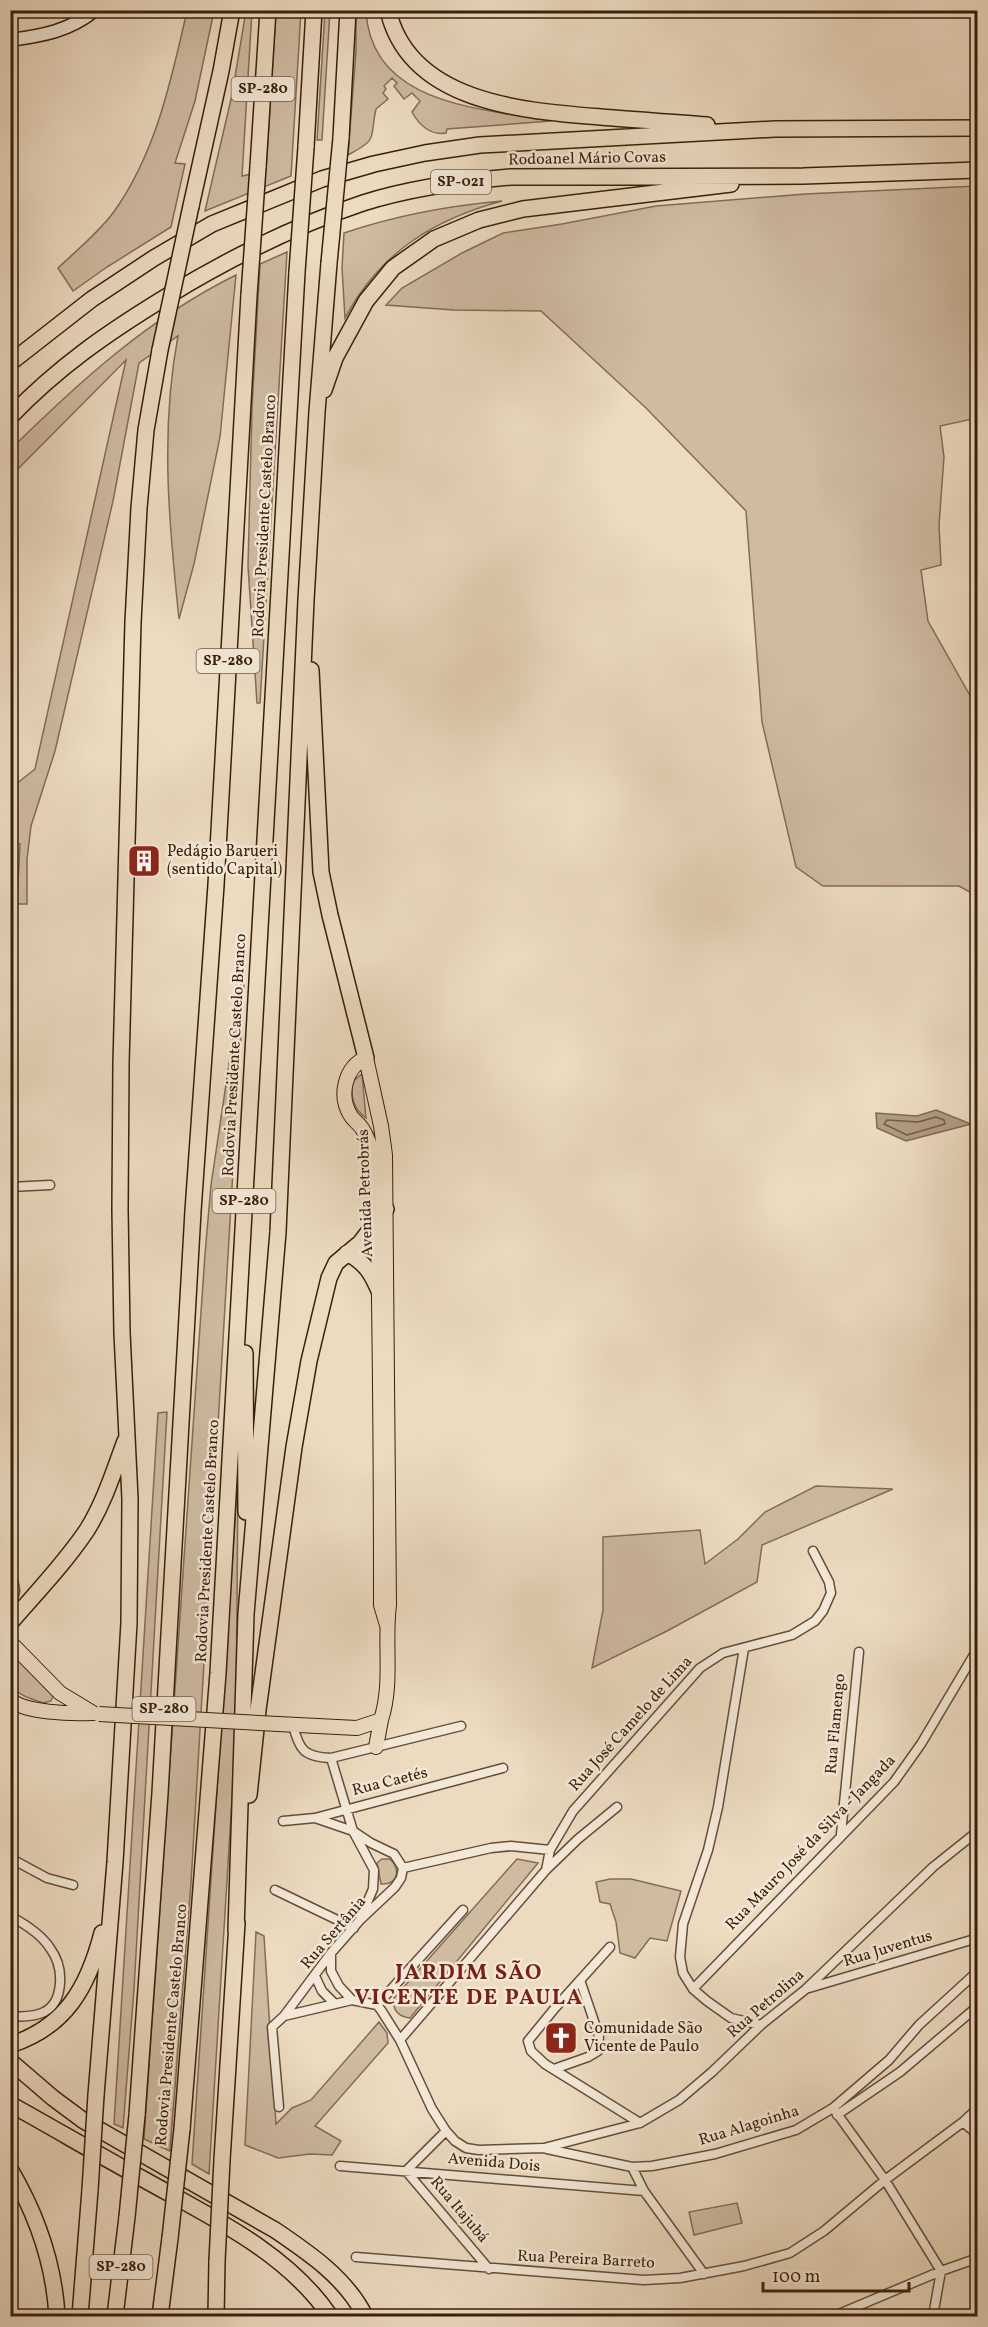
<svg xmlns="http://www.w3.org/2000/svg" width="988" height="2327" font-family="Vollkorn,serif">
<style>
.green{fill:#cebba2;stroke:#846c56;stroke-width:1.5}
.water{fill:#af9b83;stroke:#806953;stroke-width:1.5}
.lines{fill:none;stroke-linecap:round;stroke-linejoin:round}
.shore{stroke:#745c47;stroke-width:1.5}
.street-casing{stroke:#664d38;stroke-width:11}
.secondary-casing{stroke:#391e0b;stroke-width:15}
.primary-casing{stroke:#391e0b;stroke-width:16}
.highway-casing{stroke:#391e0b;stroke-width:18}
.street{stroke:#f3e8d7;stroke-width:8}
.secondary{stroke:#f3e8d7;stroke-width:12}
.primary{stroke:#ecdbc1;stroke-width:14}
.highway{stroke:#ecdbc1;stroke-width:15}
.primary-bridge-casing{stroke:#391e0b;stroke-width:16;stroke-linecap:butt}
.highway-bridge-casing{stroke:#391e0b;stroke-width:18;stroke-linecap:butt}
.primary-bridge{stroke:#ecdbc1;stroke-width:14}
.highway-bridge{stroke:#ecdbc1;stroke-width:15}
.labels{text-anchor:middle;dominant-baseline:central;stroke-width:5;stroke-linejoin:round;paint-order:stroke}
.shield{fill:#f3e8d7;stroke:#715b48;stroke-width:1.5}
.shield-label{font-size:15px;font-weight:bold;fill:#391e0b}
.street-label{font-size:16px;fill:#391e0b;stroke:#f3e8d7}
.poi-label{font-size:16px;fill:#391e0b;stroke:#f3e8d7;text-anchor:start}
.district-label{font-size:22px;font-weight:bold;letter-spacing:1.5px;fill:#7a1f14;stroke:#f3e8d7}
</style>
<rect width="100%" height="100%" fill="#ecdbc1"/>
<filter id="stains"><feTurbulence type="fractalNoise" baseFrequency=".00333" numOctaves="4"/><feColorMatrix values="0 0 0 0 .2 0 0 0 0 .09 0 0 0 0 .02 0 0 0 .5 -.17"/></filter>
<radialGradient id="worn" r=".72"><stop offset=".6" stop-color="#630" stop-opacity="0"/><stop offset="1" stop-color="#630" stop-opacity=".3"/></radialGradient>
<path class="green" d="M187,11h27l-19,90 -20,62 10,1 -14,63 -64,40 -34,24 -15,-23c18,-17 40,-35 55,-55 43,-60 58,-132 74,-202z
M246,11h6l-10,165 24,-5 10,-160h25l-10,165 -86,35 27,-116z
M325,11h5l-8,129h-5z
M356,11h10c5,94 114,97 185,110l-104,8 -1,4c-15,3 -27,-8 -34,-21l8,-11 -8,-8 -8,6 -10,-13 3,-3 -5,-5 -8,8 2,3 -3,4 5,6 -12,10c-7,30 4,29 -28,46l8,-104z
M977,186v232l-37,8 4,31 -5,68 2,40 -20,5 7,51 49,87v188l-18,-10h-136l-27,-19 -34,-145 -16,-211 -100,-103 -105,-97 -87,-1 -68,-5 16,-17 60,-35 41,-20 59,-9 94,-18 149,-12z
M502,201c-70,19 -122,52 -157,117l-3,-50 2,-35c53,-18 102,-27 158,-32z
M287,252l-27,451h-3l-9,-137 4,-158 8,-144z
M236,275l-16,162 -26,127 -15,55c-10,-95 -19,-188 -1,-283l-39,27 -26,138 -58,250 -24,75 -4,33v45h-10l3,-60 -9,-1v-55l24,-19 91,-409 -115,116v-27c68,-67 138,-131 225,-174z
M246,950l-55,933 -21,268 -26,-12 61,-885 6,-69z
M362,1074l4,44c-13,-9 -15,-21 -14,-36z
M167,1412l-33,577 -11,139 -9,-4 44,-711z
M238,1475l-2,258 -27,441 -17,-10z
M816,1486l77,3 -131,56 -5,37 -90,49 -75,37 11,-58v-73l97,-7 5,34 33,-25 27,-27z
M10,1652l43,44 -2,5 -7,2c-37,-11 -33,-15 -34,-51z
M382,1859h8c11,11 8,26 -9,25l-4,-21z
M517,1859l21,4 -128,155c-12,-1 -18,-9 -16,-20z
M610,1879h21l50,12 -14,50 -17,-3 -15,20 -15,-5 -4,-31 -6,-18 -10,-2 -4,-20z
M256,1932l8,4 12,188 16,-16 19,-8 68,-78 8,11 1,10 -73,83 26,15 -9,14 -22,-1 -32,4 -33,-13z
M737,2203l5,20 -48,12 -5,-23z"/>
<path class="water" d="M936,1110l35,14 -65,17 -29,-13 -1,-15 41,3z"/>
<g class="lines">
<path class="shore" d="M936,1117l8,3 1,4 -38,11 -23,-11 3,-4 31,2z"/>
<defs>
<path id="street" d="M10,1187l40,-2
M10,1561l5,30 -5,21
M744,1648l-26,159 -10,43 -25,74 -3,33 3,16 10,16 14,12 24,17 30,7
M293,1725c6,25 11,32 38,33l130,-32
M331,1758l22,73 21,39 -1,19 -12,28
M283,1821l32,-3 188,-50
M841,1834l18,-182
M10,1858l37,20 26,7
M403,1868l88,-20 20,-2 39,4
M546,1870l4,-20 23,-39 127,-143 23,-15 69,-18 23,-14 8,-10 8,-18 -2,-11 -16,-31
M275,1890l79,38
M10,1916c15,8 31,18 40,32 8,11 11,22 10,35 -2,31 -23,35 -50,33
M610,1947l-55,61 -27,33 3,10 14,13 95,59
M331,1953v18l8,15 13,14 25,5 4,5 19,30 32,69 14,22 9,10 11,7 13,2 65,-2 96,-25 39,-23 33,-28 49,-47 45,-36 127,-122 45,-36
M315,1976l7,15 12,12
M809,1988l169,-50
M693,1989l201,-207 27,-38 57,-96
M377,2005l86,-95
M284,2016l47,-63 29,-33 35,-33 6,-9 2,-10 -9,-14 -23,-11 -18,-12 -38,-13
M400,2040l146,-170 32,-31 39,-32
M554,2069l34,-12 10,-6 1,-15 -19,-56
M279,2107l-7,-80 12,-11 68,-16
M833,2108l52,72 56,91 -8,45
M837,2115l63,-43 78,-66
M963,2122l15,13
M446,2131l-40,40 83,98
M547,2149l85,18 20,-1 63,-12 81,-24 37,-22 56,-48 30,-35 59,-54
M340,2166l304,25
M632,2167l12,24 60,83
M356,2257l288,23 36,-2 64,-12 46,-13 34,-22 61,-51 78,-58 15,-14
M834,2316l107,-45 37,-13"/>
<path id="secondary" d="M10,40c31,-4 60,-9 85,-30"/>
<path id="primary" d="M10,1642l50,51 33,20
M10,1699c13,14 63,15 82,14
M278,1724l79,4 24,-8c12,-37 3,-77 8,-115l-4,-450 -4,-29 -15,-68c-21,9 -28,38 -15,58 3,5 9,8 12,14 10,17 13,36 14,56 3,140 4,279 4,419l6,20
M376,1747l5,-27"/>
<path id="highway" d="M388,10c21,93 136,101 213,107 36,3 71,5 106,8
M341,138l7,-128
M306,147l8,-137
M258,167l10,-157
M191,206l30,-135 11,-61
M10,363l82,-64 62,-41 58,-34 110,-45 52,-15 51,-11 55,-8 295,-16 203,-1
M324,390l11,-32 31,-57 27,-33 41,-29 45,-19 44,-11 208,-25
M10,417c48,-50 97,-84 156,-120 62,-38 128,-71 197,-94 48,-15 98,-22 148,-26l292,-1 175,-6
M311,670l10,202 9,43 36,143
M347,1253c19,10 25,21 33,40
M245,1353l1,159
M10,1623c26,-30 55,-60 77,-93 17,-27 27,-59 38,-89
M249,1795l9,-85 36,-263 15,-86 20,-83 7,-15 24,-20 26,-34
M236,1931l10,-317 32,-382 28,-632 11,-188 12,-149
M10,2045c56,-18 78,-58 92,-112
M10,2061l43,37 31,23 191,109c34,23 71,48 90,86
M96,2095l19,-233 14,-239 1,-124 -8,-166 -2,-124 1,-146 12,-441 6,-114 7,-78 14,-80
M10,2104c45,25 89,51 133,75 66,37 144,73 187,137
M137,2115l23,-322 33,-582 23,-326 33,-590
M182,2129l36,-456 79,-1401
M222,2160l15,-237
M10,2169c27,46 44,94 47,147
M80,2316l10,-126
M115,2316l12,-99
M160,2316l10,-78
M216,2316l1,-55"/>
</defs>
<use href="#street" class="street-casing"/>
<use href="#secondary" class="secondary-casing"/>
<use href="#primary" class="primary-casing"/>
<use href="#highway" class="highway-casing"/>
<use href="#street" class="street"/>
<use href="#secondary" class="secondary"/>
<use href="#primary" class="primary"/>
<use href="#highway" class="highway"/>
<defs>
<path id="primary-bridge" d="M99,1714l179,10"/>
<path id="highway-bridge" d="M329,263l12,-125
M297,272l9,-125
M249,295l9,-128
M160,350l31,-144
M90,2190l6,-95
M127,2217l10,-102
M170,2238l12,-109
M217,2261l5,-101"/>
</defs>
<use href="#primary-bridge" class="primary-bridge-casing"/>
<use href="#highway-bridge" class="highway-bridge-casing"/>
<use href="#primary-bridge" class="primary-bridge"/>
<use href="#highway-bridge" class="highway-bridge"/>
</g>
<defs>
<symbol id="building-square" viewBox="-11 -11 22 22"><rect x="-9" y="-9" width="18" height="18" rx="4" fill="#8f2418" stroke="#f3e8d7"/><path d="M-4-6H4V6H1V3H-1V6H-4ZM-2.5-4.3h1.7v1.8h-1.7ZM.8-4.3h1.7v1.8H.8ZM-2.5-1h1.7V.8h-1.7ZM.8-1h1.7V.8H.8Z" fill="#fff"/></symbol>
<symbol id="church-square" viewBox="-11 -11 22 22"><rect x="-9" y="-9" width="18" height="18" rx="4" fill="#8f2418" stroke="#f3e8d7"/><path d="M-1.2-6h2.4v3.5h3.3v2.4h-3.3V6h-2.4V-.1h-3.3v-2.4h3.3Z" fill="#fff"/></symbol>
</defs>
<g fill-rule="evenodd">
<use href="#building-square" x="125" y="842" width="38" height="38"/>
<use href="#church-square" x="542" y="2019" width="38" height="38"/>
</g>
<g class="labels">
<g class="shield">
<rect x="231.5" y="77" width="63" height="24" rx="4.5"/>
<rect x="431" y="170" width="60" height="24" rx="4.5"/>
<rect x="196.5" y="649" width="63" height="24" rx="4.5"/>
<rect x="212.5" y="1189" width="63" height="24" rx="4.5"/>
<rect x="132.5" y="1697" width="63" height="24" rx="4.5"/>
<rect x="89.5" y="2255" width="63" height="24" rx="4.5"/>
</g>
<g class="shield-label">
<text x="263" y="89">SP-280</text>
<text x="461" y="182">SP-021</text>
<text x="228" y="661">SP-280</text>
<text x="244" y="1201">SP-280</text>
<text x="164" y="1709">SP-280</text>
<text x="121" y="2267">SP-280</text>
</g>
<g class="street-label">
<text transform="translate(587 159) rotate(-1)">Rodoanel Mário Covas</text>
<text transform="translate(265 516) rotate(-87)">Rodovia Presidente Castelo Branco</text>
<text transform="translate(235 1055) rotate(-87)">Rodovia Presidente Castelo Branco</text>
<text transform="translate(366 1193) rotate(-92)">Avenida Petrobrás</text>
<text transform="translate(208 1541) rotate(-87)">Rodovia Presidente Castelo Branco</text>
<text transform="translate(631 1724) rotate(-48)">Rua José Camelo de Lima</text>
<text transform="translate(836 1724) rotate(-85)">Rua Flamengo</text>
<text transform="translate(390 1782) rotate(-14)">Rua Caetés</text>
<text transform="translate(811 1843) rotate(-46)">Rua Mauro José da Silva - Jangada</text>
<text transform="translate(334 1933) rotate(-49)">Rua Sertânia</text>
<text transform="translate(888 1949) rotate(-17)">Rua Juventus</text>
<text transform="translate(766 2004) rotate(-41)">Rua Petrolina</text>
<text transform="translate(172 2025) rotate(-85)">Rodovia Presidente Castelo Branco</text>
<text transform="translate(749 2126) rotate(-17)">Rua Alagoinha</text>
<text transform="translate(494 2163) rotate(5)">Avenida Dois</text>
<text transform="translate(459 2210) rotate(50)">Rua Itajubá</text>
<text transform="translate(586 2260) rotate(3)">Rua Pereira Barreto</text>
</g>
<g class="poi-label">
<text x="167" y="852">Pedágio Barueri<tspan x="167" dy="18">(sentido Capital)</tspan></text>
<text x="584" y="2029">Comunidade São<tspan x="584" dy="18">Vicente de Paulo</tspan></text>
</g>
<g class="district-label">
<text x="469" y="1973">JARDIM SÃO<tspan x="469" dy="25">VICENTE DE PAULA</tspan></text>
</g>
</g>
<rect width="988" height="2327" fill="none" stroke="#ecdbc1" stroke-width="36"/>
<rect x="12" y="12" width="964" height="2303" fill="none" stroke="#391e0b" stroke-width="3"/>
<rect x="18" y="18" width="952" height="2291" fill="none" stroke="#391e0b" stroke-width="1.5"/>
<path d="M763 2282v9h146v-9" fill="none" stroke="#391e0b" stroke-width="3"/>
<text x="772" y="2282" font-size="18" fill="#391e0b" stroke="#f3e8d7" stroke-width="4.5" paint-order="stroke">100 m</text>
<rect width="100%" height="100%" filter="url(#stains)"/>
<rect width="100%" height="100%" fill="url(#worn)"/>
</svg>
